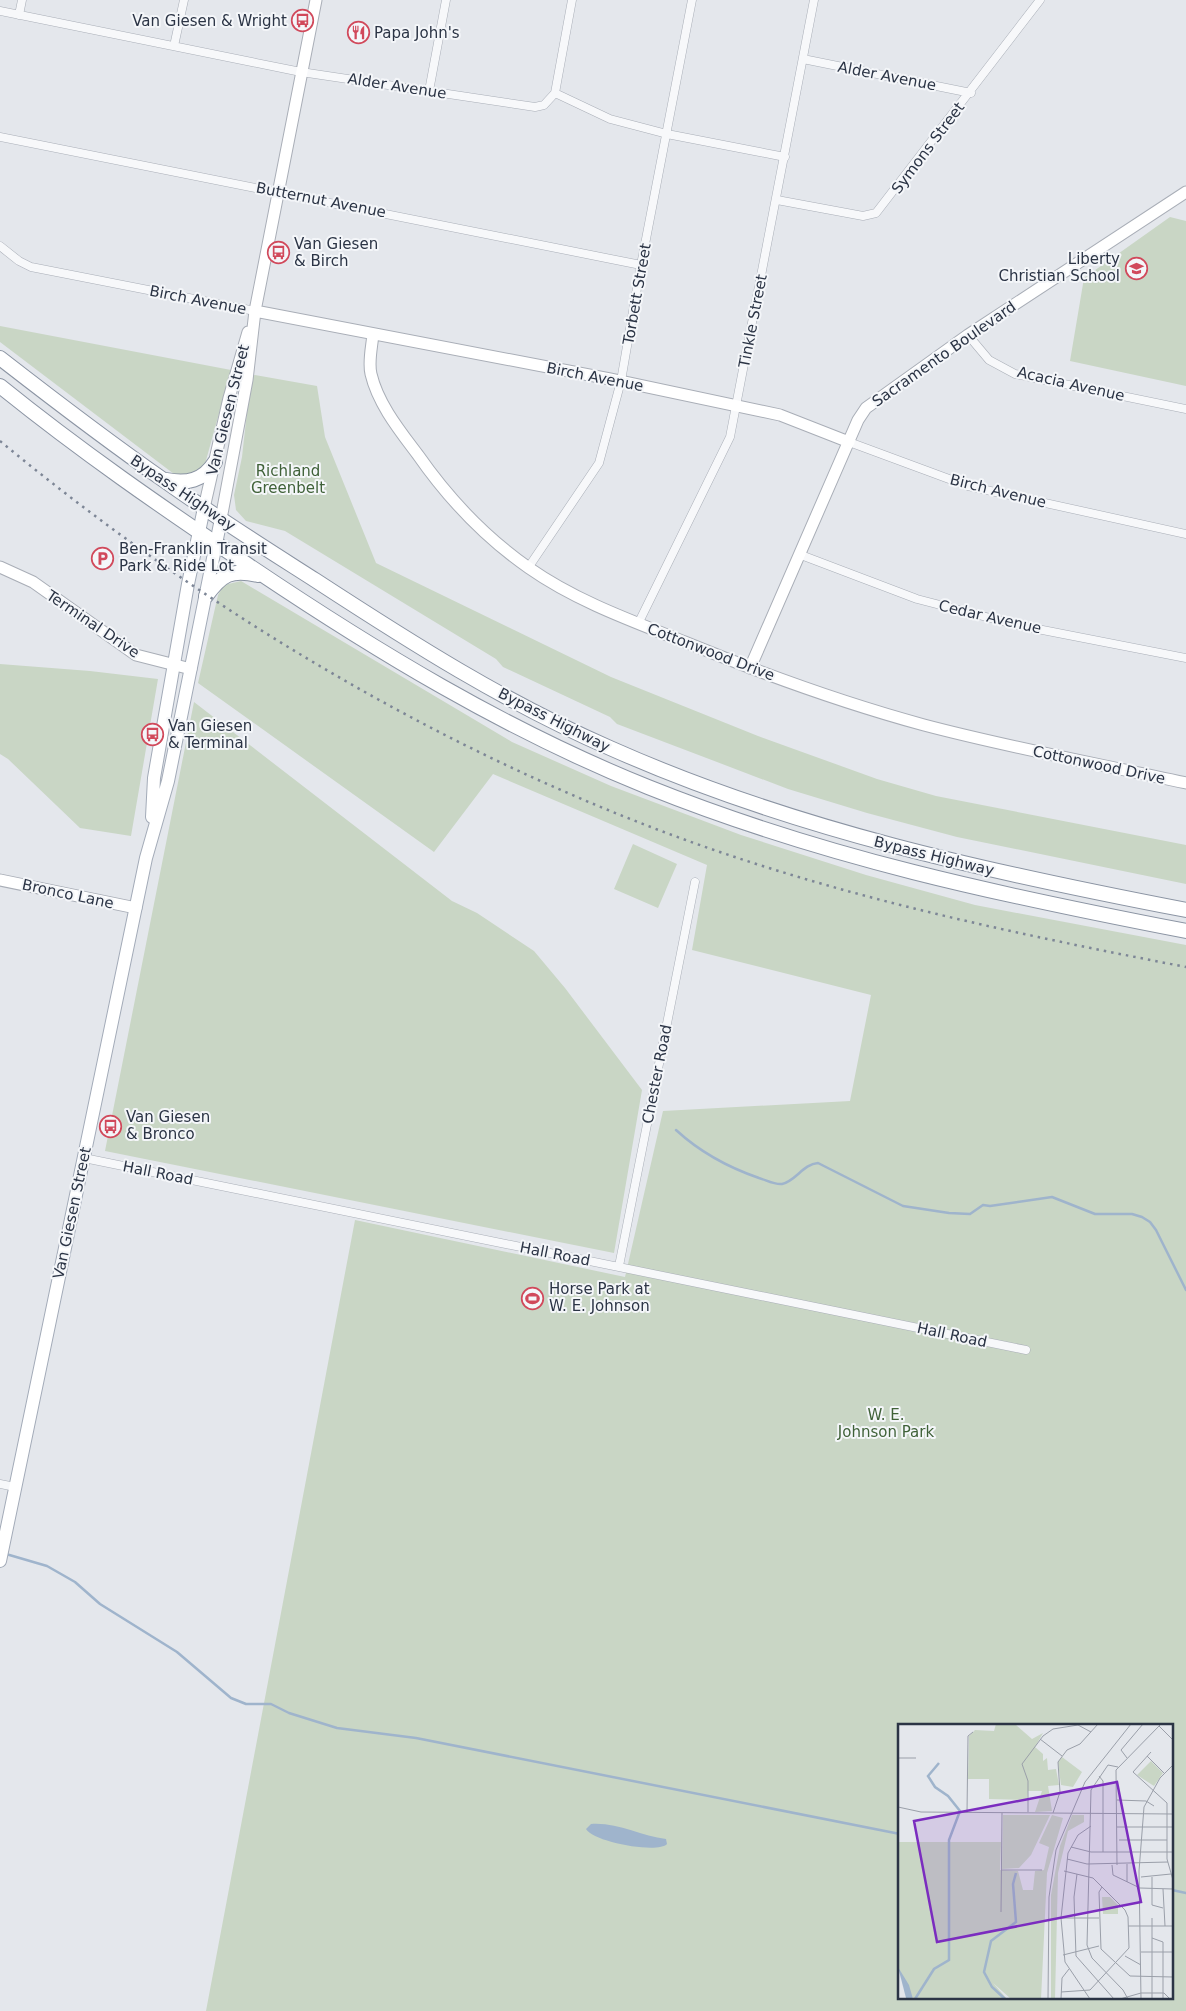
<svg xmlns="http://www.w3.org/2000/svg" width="1186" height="2011" font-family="'DejaVu Sans',sans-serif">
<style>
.green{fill:#c9d6c5;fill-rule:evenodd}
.water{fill:#9fb4cc}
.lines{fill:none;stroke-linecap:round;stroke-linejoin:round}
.stream{stroke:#9fb4cc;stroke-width:2.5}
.street-casing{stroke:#a9aeb7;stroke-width:9}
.secondary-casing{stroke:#a9aeb7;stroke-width:13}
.primary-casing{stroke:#a3abb8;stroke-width:14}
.highway-casing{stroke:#8b94a3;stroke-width:16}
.street{stroke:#f7f8fa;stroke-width:8}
.secondary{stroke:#fff;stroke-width:11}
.primary{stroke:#fff;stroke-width:12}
.highway{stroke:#fff;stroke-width:14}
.rail{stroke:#7d8696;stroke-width:2.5;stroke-dasharray:2.5 5;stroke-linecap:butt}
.labels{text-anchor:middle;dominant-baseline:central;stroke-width:4;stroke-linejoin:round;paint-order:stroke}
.poi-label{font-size:15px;fill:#2b3445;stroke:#f4f6f9;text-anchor:start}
.street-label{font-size:15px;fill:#2b3445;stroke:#f4f6f9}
.park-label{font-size:15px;fill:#3f6138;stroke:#f4f6f9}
.inset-river{fill:none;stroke:#9fb4cc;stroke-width:2.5}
.inset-road{fill:none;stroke:#9a9fa9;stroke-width:1}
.view{fill:#7b2cbf;fill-opacity:0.15;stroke:#7b2cbf;stroke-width:2.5}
.inset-edge{fill:none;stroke:#2b3445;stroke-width:2.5}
</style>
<rect width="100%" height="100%" fill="#e4e7ec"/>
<path class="green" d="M1170,217l16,4v165l-116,-25 14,-83z
M0,326l231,44 -26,94 -13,10h-18l-174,-132z
M255,375l62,11 8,51 51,126 235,114 147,59 119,43 59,17 250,49v39l-229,-47 -90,-24 -79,-24 -171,-65 -7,-7 -107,-50 -7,-8 -211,-128 -39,-10 -10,-11 -2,-15 8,-38 9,-81z
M241,581l271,161 99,44 130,49 125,40 109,30 211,40v1066h-980l149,-791 270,57 38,-166 187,-10 21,-106 -179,-45 15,-85 -214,-91 -59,78 -236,-169 20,-88 6,-10zM900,1725h272v272h-272z
M0,664l90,7 68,8 -27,157 -51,-8 -72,-69 -8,-5z
M194,702l258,199 25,12 57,38 31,37 77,102 -28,163 -509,-102z
M633,844l44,20 -19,44 -44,-19z"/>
<path class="water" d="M591,1824c26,-2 50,12 75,15l1,5c-9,10 -74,-2 -81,-15z"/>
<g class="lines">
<path class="stream" d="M676,1130c25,23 51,37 83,48 7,2 16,7 23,6 14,-3 21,-20 36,-21l85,43 46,7 21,1 13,-9 7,1 62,-9 43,17h37l10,3 8,5 6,8 30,60
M6,1554l41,12 28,16 25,22 77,48 54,46 15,6h25l18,9 48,15 79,10 484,96
M1172,1890l14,3"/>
<defs>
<path id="street" d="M0,11l301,61 234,35 9,-2 11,-12 55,26 57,15 118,23
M19,15l3,-15
M174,46l10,-46
M803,59l168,34
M429,91l17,-91
M555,93l17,-93
M0,137l641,128
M777,200l86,16 13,-3 164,-213
M0,246l19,15 12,6 224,44
M968,335l21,25 26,14 171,35
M849,442l119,44 218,48
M801,555l116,44 100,26 169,33
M528,568l71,-105 22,-82 20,-116 51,-265
M638,624l92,-187 84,-437
M84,1158l942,192
M619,1266l76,-384
M0,1484l15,3"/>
<path id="secondary" d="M255,311l355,68 170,36 69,27
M373,334c-1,12 -5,28 -2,40 7,30 29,57 47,81 30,43 68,83 111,113 47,33 103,53 156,74 78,32 158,61 239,83 87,23 175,39 262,58
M204,508l25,-110 19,-66
M221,519l26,-139 8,-69 61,-311
M0,567l33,15 103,73 55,14
M750,668l108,-248 8,-12 102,-73 218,-143
M0,880l136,28"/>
<path id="primary" d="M152,817l2,-39 34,-194 16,-76
M0,1561l146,-703 22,-77 53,-262"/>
<path id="highway" d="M0,358c54,42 109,84 165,123 49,35 100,67 150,99 95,62 191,123 295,168 184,82 379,124 576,162
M0,386c79,64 163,122 248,179 126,85 258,165 400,222 177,71 352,108 538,144
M166,480c21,4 37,1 49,-18
M206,596c16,-22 25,-27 52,-21"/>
</defs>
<use href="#street" class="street-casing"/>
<use href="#secondary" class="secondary-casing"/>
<use href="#primary" class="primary-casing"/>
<use href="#highway" class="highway-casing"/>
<use href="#street" class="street"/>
<use href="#secondary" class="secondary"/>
<use href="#primary" class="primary"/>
<use href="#highway" class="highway"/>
<path class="rail" d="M0,441c216,179 476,332 744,419 144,47 293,78 442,107"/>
</g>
<defs>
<symbol id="bus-ring" viewBox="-11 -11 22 22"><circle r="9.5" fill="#f4f6f9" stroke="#d1495b" stroke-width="1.5"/><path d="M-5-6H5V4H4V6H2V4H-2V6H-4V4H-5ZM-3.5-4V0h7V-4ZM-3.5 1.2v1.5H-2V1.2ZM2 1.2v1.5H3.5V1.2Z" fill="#d1495b"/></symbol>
<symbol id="restaurant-ring" viewBox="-11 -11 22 22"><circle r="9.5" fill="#f4f6f9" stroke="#d1495b" stroke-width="1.5"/><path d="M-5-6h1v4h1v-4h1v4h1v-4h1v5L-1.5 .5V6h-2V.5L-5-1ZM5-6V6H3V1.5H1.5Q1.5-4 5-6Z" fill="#d1495b"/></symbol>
<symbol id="school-ring" viewBox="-11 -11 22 22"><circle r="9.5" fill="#f4f6f9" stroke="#d1495b" stroke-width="1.5"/><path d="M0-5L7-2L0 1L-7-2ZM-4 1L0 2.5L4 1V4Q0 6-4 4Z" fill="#d1495b"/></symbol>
<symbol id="parking-ring" viewBox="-11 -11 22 22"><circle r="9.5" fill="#f4f6f9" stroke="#d1495b" stroke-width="1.5"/><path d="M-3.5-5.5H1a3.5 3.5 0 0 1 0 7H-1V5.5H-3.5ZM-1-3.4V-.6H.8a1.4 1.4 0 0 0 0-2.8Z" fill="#d1495b"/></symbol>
<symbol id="stadium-ring" viewBox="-11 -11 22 22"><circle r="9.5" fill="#f4f6f9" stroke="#d1495b" stroke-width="1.5"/><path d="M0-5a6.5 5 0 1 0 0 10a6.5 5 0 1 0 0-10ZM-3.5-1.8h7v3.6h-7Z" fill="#d1495b"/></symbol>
</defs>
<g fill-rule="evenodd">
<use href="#bus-ring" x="290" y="8" width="25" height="25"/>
<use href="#restaurant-ring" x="346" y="20" width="25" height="25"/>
<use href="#bus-ring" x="266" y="240" width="25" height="25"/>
<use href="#school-ring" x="1124" y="256" width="25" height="25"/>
<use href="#parking-ring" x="90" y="546" width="25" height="25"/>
<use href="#bus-ring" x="140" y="722" width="25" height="25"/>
<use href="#bus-ring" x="98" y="1114" width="25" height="25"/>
<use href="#stadium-ring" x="520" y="1286" width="25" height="25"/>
</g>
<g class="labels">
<g class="poi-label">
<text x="287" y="21" text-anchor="end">Van Giesen &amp; Wright</text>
<text x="374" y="33">Papa John's</text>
<text x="294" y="244">Van Giesen<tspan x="294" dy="17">&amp; Birch</tspan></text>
<text x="1120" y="259" text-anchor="end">Liberty<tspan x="1120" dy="17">Christian School</tspan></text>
<text x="119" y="549">Ben-Franklin Transit<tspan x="119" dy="17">Park &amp; Ride Lot</tspan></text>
<text x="168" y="726">Van Giesen<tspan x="168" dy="17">&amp; Terminal</tspan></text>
<text x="126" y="1117">Van Giesen<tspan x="126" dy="17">&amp; Bronco</tspan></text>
<text x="549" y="1289">Horse Park at<tspan x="549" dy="17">W. E. Johnson</tspan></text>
</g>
<g class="street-label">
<text transform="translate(887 76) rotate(11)">Alder Avenue</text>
<text transform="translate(397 86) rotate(9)">Alder Avenue</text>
<text transform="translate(928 148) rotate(-53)">Symons Street</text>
<text transform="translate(321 200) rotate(11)">Butternut Avenue</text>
<text transform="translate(637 294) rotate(-80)">Torbett Street</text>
<text transform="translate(198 300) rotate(11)">Birch Avenue</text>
<text transform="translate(753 321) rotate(-79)">Tinkle Street</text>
<text transform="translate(944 354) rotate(-35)">Sacramento Boulevard</text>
<text transform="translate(595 377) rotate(11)">Birch Avenue</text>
<text transform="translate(1071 384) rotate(13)">Acacia Avenue</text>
<text transform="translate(228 410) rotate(-76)">Van Giesen Street</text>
<text transform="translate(998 491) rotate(14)">Birch Avenue</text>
<text transform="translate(183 493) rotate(34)">Bypass Highway</text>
<text transform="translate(990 617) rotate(13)">Cedar Avenue</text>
<text transform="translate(93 624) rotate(34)">Terminal Drive</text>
<text transform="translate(711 652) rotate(21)">Cottonwood Drive</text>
<text transform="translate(554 720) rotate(27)">Bypass Highway</text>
<text transform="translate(1099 765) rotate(12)">Cottonwood Drive</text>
<text transform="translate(934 856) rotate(14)">Bypass Highway</text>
<text transform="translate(68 894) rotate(12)">Bronco Lane</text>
<text transform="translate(657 1074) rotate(-79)">Chester Road</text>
<text transform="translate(158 1173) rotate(11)">Hall Road</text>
<text transform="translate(72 1213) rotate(-78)">Van Giesen Street</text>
<text transform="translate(555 1254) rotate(11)">Hall Road</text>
<text transform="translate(952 1335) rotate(12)">Hall Road</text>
</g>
<g class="park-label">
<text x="288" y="471">Richland<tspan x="288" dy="17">Greenbelt</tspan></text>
<text x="886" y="1415">W. E.<tspan x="886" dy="17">Johnson Park</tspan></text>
</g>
</g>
<g transform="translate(898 1724)">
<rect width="275" height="275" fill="#e4e7ec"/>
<path d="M98,0h19l17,15 11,-6 -8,14 8,7v7l4,-3 1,12 8,-1 3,16 -11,1 4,25 -17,1 7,-21h-14l-1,9 -38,-1v-20h-21l1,-43 6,-6 19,1zM164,33l20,15 -9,15 -12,-2 -3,-23zM253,37l12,12 -9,13 -17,-11zM105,91h47l-19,40 -12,13 -17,1zM154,91l11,3 -16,55 -6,126h-30l-18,-16 14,16h-94l-15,-32v-125h103l-1,28 18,1 5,19h10l2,-19 9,-1 5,-23 -10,-4zM174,91h12v7l-16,9 -10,42 -3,126h-4v-104l9,-49zM204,173h8l8,8v9h-15z" fill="#c9d6c5"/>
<path d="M0,243l11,18 4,14 -7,-1z" fill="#9fb4cc"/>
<path class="inset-river" d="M17,275l19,-30 15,-9v-120l11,-29 -12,-15 -13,-9 -7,-11 11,-13M107,275l-13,-12 -8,-15 7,-31 25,-19 -3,-38 3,-11"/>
<path class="inset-road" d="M261,2l14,14M142,15l22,17M253,28l-18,20 34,31v56l6,21M249,32l17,17M0,34h18M229,34l-6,-8 22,-26M220,43l-10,-2 -17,25 -4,155 5,13 31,32 5,9M201,52l4,5v71M219,76l29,1 8,5M0,83l23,5 252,2M130,88v-31l-6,-17 21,-28 10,-7 25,-4 13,7M69,89l1,-77 5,-4M155,89l7,-21 -2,-30 9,-12 13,-6 18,-20M219,103h56M221,116h48M173,123l20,5h82M169,135l20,5 81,-2M214,141l1,10 27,13 33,1M219,141l-1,-95 45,-46M103,146h41M179,150l-3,23 2,59 38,43M243,153l30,-3M254,153v28l11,3M229,158v-18M204,163l-3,5 2,57 29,27 43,1M265,165l2,37M103,188l1,-99M163,194h38M230,202h45M254,214l11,4v57M243,228h32M165,231l36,-9M227,232l16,9M163,268l29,-2 39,-42 -1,-31 -3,-7 -32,-32 -29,-7M150,275l1,-102 7,-47 29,-68 46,-58M163,275l1,-21 7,-9M192,275l-25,-37 -4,-44 7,-65 10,-18 13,-9M222,275l21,-6h23l6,6M243,275l-2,-128 5,-64 16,-29 13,-13M254,275v-81"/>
<path class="view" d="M219,58l24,120 -204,40 -23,-121z"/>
<rect width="275" height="275" class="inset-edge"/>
</g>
</svg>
